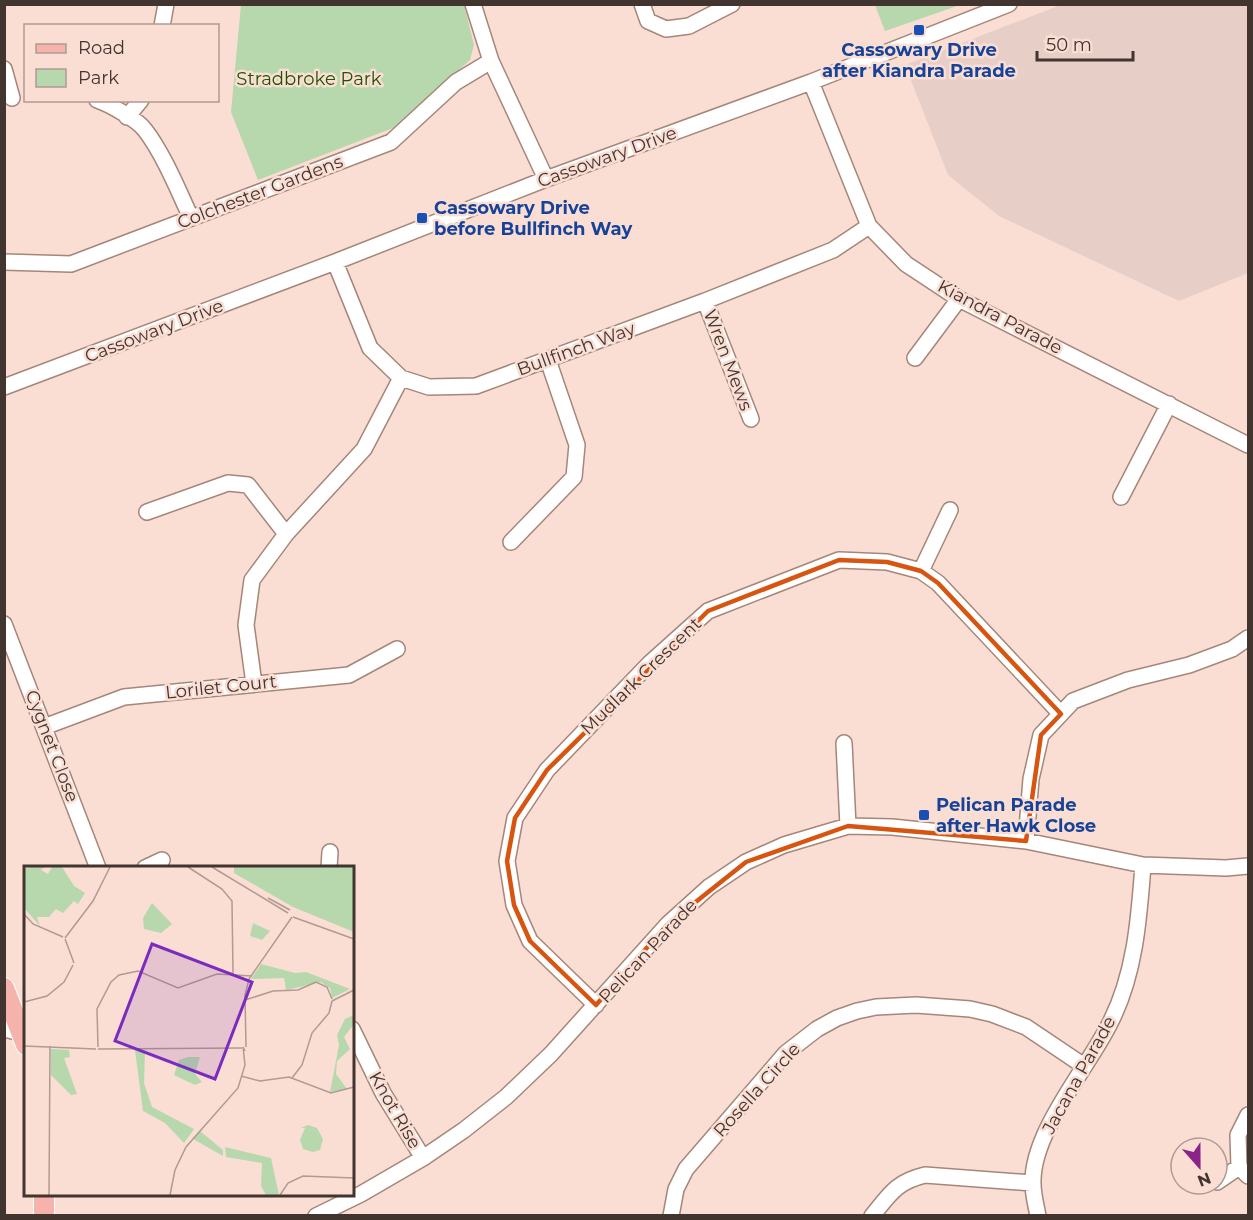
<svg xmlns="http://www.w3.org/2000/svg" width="1253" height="1220" font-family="Montserrat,sans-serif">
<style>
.education{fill:#e7cfc8}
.green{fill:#b7d7ad}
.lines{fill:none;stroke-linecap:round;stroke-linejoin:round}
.minor-casing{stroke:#a68679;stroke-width:18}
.major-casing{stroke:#fff;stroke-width:22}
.minor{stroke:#fff;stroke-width:15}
.major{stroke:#f6b3ac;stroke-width:20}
.marked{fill:none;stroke:#d75510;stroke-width:4.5;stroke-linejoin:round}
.transit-dot{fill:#1a4fb4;stroke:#faded3;stroke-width:2}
.labels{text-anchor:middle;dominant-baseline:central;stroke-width:5;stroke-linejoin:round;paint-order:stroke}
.transit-label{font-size:18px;font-weight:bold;fill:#164399;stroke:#faded3;text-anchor:start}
.park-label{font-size:18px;fill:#1e5400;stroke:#faded3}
.street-label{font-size:18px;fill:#42342f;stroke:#faded3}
.inset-road{fill:none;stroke:#b09a91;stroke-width:1.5}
.view{fill:#7b2cbf;fill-opacity:0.15;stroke:#7b2cbf;stroke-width:3}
.inset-edge{fill:none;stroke:#42342f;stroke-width:3}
</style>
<rect width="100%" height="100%" fill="#faded3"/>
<path class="education" d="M1063,4l185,1v268l-69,28 -180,-85 -51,-41 -43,-110z"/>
<path class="green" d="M241,5h223l10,40 -4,15 -77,68 -135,52 -27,-68z
M875,5v-1l85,1 -75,26z"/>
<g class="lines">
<defs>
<path id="minor" d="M473,4l18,57 55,118
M642,4l6,17 18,8 23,-3 43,-22
M162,26l4,-22
M4,69l8,29
M811,82l58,144 37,38 53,35 289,146
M97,100c12,4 41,20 48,30 18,23 34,62 46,88
M127,117l14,-17
M4,262l67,2 320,-122 65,-60 35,-21
M335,262l35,86 31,30 28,9 47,-1 229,-85 128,-51 36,-24
M705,301l46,118
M915,358l44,-59
M4,387l331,-125 211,-83 265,-97 198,-78
M1121,497l48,-93
M147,512l81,-29 20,2 38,49
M511,542l63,-65 3,-32 -29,-85
M921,571l29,-61
M4,624l94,244
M254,684l-8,-59 6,-45 34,-46 78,-85 37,-71
M44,727l80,-30 225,-22 48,-26
M844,743l4,83
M1026,841l5,-62 10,-44 32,-34 55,-21 61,-15 43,-16 16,-11
M145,868l17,-8
M329,868l1,-16
M596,1005l-66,-64 -16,-36 -7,-44 8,-43 32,-48 103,-107 58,-52 131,-51 48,2 34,9 17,12 123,131
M4,1029l17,4
M352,1029l31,64 40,65
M1248,1115l-10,20 1,32 9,9
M1217,1182l22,-15
M316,1216l45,-22 62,-36 41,-28 42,-33 45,-43 117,-130 41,-37 37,-25 38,-17 64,-19 44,1 134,14 117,24 83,3 22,-2
M671,1216l5,-27 10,-20 100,-116 31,-24 20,-11 20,-7 19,-4 40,-2 54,4 22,5 34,13 58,39
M872,1216c18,-22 24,-34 53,-41l107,8
M1038,1216c-2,-11 -5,-22 -5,-32 -2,-51 54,-115 76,-159 26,-49 30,-106 34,-160"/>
<path id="major" d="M4,988l22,57
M44,1194v22"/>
</defs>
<use href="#minor" class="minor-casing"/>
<use href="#major" class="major-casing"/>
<use href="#minor" class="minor"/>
<use href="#major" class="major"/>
</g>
<path class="marked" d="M839,560l48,2 34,9 17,12 123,131 -20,21 -15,106 -178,-15 -102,36 -78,62 -72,81 -66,-64 -16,-36 -7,-44 8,-43 32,-48 161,-159z"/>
<g class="transit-dot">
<rect x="913" y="24" width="12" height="12" rx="3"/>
<rect x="416" y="212" width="12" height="12" rx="3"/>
<rect x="918" y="809" width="12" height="12" rx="3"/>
</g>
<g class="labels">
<g class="transit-label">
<text x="919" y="50" text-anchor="middle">Cassowary Drive<tspan x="919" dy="21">after Kiandra Parade</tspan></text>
<text x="434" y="208">Cassowary Drive<tspan x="434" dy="21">before Bullfinch Way</tspan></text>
<text x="936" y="805">Pelican Parade<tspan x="936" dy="21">after Hawk Close</tspan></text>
</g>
<g class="park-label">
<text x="309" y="79">Stradbroke Park</text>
</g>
<g class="street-label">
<text transform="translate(607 157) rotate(-20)">Cassowary Drive</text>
<text transform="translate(260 192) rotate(-21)">Colchester Gardens</text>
<text transform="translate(1000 317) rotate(28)">Kiandra Parade</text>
<text transform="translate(154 331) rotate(-21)">Cassowary Drive</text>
<text transform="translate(576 349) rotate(-20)">Bullfinch Way</text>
<text transform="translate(728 360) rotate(69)">Wren Mews</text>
<text transform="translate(641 676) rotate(-44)">Mudlark Crescent</text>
<text transform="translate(221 687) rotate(-6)">Lorilet Court</text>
<text transform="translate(52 746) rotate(69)">Cygnet Close</text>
<text transform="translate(648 951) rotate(-47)">Pelican Parade</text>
<text transform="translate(1079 1075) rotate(-61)">Jacana Parade</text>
<text transform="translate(757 1090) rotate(-48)">Rosella Circle</text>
<text transform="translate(395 1110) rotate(60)">Knot Rise</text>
</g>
</g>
<g transform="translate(24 866)">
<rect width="330" height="330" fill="#faded3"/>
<path d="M7,1h14l-4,3 7,4 4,-7h10l12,19 11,7 -7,11 -4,-3 -11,12 -7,-4 -7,8h-12l3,9 -16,-18v-39zM210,1h120v65l-61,-25 -59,-34zM128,37l20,21 -11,9 -17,-4 -1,-11zM229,57l17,8 -8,9 -12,-4zM237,98l34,9 11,-1 44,17 -18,9 -2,-10 -9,-6 -35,8 -2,-12 -33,1zM330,149v9l-10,13 6,12 -13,12 -1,13 11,15 -17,3 9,-47 -2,-10 8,-16zM27,183l18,1 1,7 -6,1 13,36 -6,1 -20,-20zM111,184h10l-1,33 8,24 42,22 -10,14 -19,-20 -22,-12zM164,191h12l-5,17 7,8 -7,3 -21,-10 5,-15zM284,259l9,3 6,11 -3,11 -7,2 -10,-3 -3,-9 5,-12h-4zM176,265l23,19v6l-30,-17zM201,281l46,11 8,37h-13l-5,-9 1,-23 -36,-6z" fill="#b7d7ad"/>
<path class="inset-road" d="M164,1l34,22 10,12 1,72M188,1l76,46M244,32l22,12M0,48l9,10 30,13M269,51l61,22M41,72l28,-37 17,-34M41,73l9,24M221,134l28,-9 25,-1 18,-8 11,5 5,12M308,135l22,-11M0,136l23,-6 17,-14 9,-17M0,180l72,3M74,181l-1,-38 14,-27 8,-7 19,-4 40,17 39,-14 35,2M222,181l-1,-52 4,-16 43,-62M74,183l144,-1M217,210l19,5 29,-4 42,16 23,-6M268,212l10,-13 10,-32 17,-20 3,-12M25,329l1,-149M146,329l5,-25 11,-23 52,-59 7,-23 -2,-18 2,4M256,329l8,-12 15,-7 51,2"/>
<path class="view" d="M128,78l100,38 -37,97 -100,-38z"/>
<rect width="330" height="330" class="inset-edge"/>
</g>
<rect width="1253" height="1220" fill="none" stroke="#42342f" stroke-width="12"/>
<rect x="24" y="24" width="195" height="78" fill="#faded3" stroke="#b09a91" stroke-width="1.5"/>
<rect x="36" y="44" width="30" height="9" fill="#f6b3ac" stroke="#b09a91" stroke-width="1.5"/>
<text x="78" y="54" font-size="18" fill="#42342f">Road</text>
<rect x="36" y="69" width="30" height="18" fill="#b7d7ad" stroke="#b09a91" stroke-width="1.5"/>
<text x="78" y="84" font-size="18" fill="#42342f">Park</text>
<g transform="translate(1199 1166) rotate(159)"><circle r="28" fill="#faded3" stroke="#b09a91" stroke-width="1.5"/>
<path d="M0-4.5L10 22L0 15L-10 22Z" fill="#8a248b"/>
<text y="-9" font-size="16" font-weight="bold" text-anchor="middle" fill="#42342f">N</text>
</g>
<path d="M1037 51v9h96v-9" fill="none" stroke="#42342f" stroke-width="3"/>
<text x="1046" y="51" font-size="18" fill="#42342f" stroke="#faded3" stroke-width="4.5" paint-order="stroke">50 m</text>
</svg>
